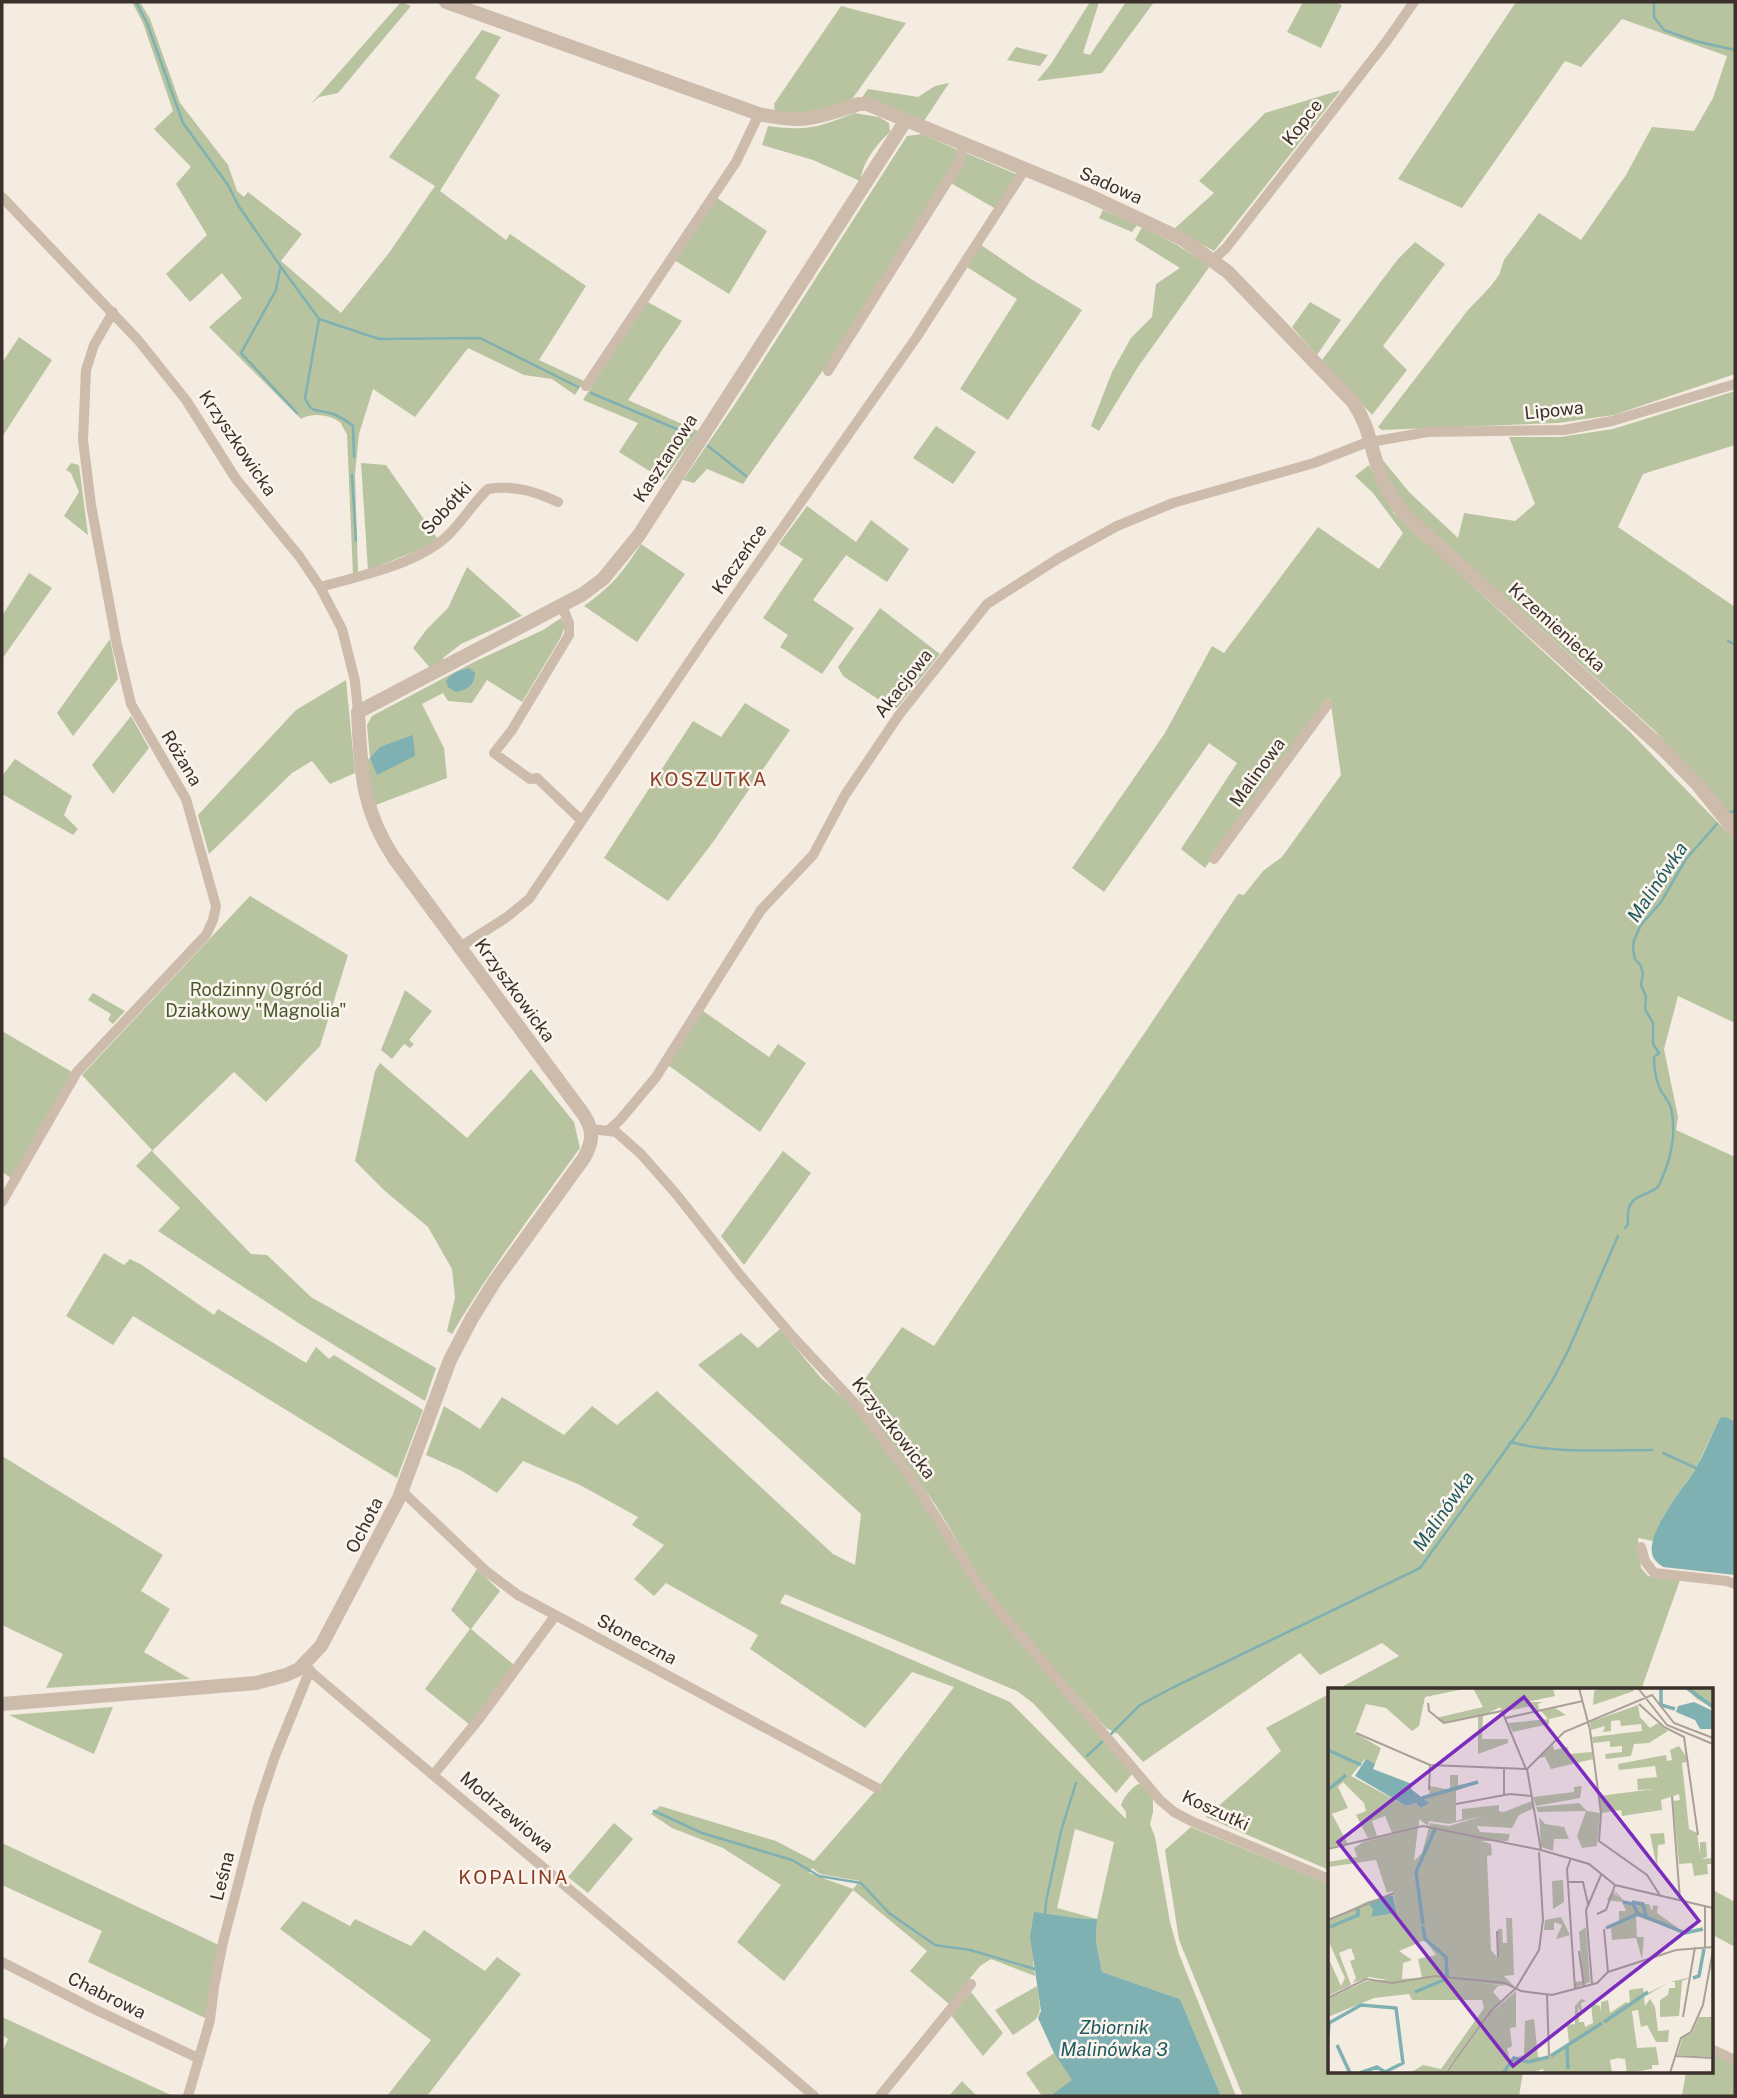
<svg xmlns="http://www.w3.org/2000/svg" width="1737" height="2098" font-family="'Public Sans',sans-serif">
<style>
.green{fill:#b8c4a0;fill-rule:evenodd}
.water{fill:#7fb0b2}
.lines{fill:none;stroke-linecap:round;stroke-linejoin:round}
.stream{stroke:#7fb0b2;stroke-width:2.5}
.minor{stroke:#cdbbac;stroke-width:10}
.tertiary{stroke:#cdbbac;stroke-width:14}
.labels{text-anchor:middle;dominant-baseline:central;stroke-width:5;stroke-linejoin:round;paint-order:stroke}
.street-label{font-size:18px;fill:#3b302b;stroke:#fbf5ee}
.park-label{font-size:18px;fill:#4a5a2e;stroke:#fbf5ee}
.neighbourhood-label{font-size:19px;letter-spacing:2px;fill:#8c3b22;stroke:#fbf5ee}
.water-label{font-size:19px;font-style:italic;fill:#1f5a5e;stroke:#fbf5ee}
.inset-river{fill:none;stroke:#7fb0b2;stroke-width:3.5}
.inset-road{fill:none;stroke:#aaa098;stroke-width:2}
.view{fill:#7b2cbf;fill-opacity:0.15;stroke:#7b2cbf;stroke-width:3.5}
.inset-edge{fill:none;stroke:#3b302b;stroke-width:3.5}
</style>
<rect width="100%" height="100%" fill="#f4ebe1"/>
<path class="green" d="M132,2h8l10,17 30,84 48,62 9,26 7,6 4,-5 54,42 -21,27 60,52 48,-60 46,-67 -46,-29 93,-127 19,7 -26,41 25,17 -60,96 66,49 4,-6 76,52 -47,74 45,21 -9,14 -23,-16 -28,-4 -56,-27 -53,69 -42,-28 -14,45 -4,40 3,98 -5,3 -6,-141c-1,-1 -6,-10 -6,-11 -10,-8 -29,-11 -40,-4l-92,-92 33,-29 -20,-25 -32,29 -24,-28 41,-39 -31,-51 15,-17 -37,-38 19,-18 -30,-88z
M401,2l10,4 -73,87 -19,4 -8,7z
M1090,2h9l-16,51 7,2 36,-53h28l-52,71 -65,8 14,-17z
M1303,2h31l8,3 -21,43 -34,-16z
M1516,2h219v372l-121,41 -56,8 -176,7 -4,-3 90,-117 22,-23 9,-12 5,-15 35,-47 42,27 45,-65 26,-48 42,4 19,-33 14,-42 -105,-37 -41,48 -16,-6 -103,147 -64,-29z
M841,6l65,17 -56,79 -36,12 -39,-2 -1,-8z
M1016,47l32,8 -8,11 -33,-6z
M949,83l-25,38 -63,-22 7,-10 50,8 17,-11z
M1341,90l-127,161 -40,-22 40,-36 -15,-12 66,-68z
M854,113l25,4 10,6 1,9c-14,13 -27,29 -30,49l-47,-21 -51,-15 6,-19c38,5 50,2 86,-13z
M922,134l36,16 -2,12 -123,194 -90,128 -36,-15 -13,14 -11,-3 54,-79 170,-265z
M966,153l52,22 -22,34 -47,-27z
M717,198l50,33 -38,63 -55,-34z
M1103,210l34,15 -5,7 -33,-14z
M1142,227l35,18 33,21 -72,101 -39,64 -8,-5 21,-54 19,-34 21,-21 4,-33 24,-16 -45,-28z
M1415,242l30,22 -62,82 24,24 -35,45 -50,-55 76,-101z
M981,245l50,34 51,31 -74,110 -48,-31 57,-90 -50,-32z
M646,301l36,20 -54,79 70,31 -34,49 -45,-28 19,-29 -55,-23z
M1310,302l31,18 -24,35 -25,-28z
M19,337l33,23 -50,77v-74z
M1735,391v54l-92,29 -25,53 117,80v218l-17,-26 -64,-69 -247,-221 -16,-24 -10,-27 29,35 48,45 6,-25 51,8 20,-17 -26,-67h51l53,-8z
M936,426l40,26 -23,32 -40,-26z
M71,463l8,2 9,70 -24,-19 15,-24 -8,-19 -5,-3z
M361,463l25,2 51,73 -13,10 -56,22z
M1369,465l25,48 236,219 105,108v183l-57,-27 -14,53 14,68 -2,13 59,27v265l-15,-4 -24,50 -33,49 -10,24 -15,-3 3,30 7,8 32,4 -39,110h-305l63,-34 -17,-13 -62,32 -20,-22 -157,109 -25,-28 -12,-6 -99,-112 -22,-29 -50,-83 -80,-111 47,-66 32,19 304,-452 6,1 19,-24 19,-14 59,-82 -11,-77 -125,170 -24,-19 56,-86 -28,-20 -105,149 -32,-24 93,-135 47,-87 12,7 94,-126 61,42 24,-36 -30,-40 -18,-17z
M807,506l49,36 15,-22 38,29 -22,33 -41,-27 -33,45 41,28 -32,46 -42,-27 8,-12 -25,-17 40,-59 -24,-15z
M641,544l44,30 -48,68 -53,-36c27,-19 39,-34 57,-62z
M467,567l55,49 -61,28 -18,14 1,4 -13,7 -18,-21 14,-19 21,-21z
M29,573l23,15 -50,71v-43z
M880,608l60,46 -43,54 -7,-1 -47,-31 -5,-9z
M561,618l4,7 -4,12 -39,65 -35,-22 -15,23 -24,-2 -5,-8 -21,11 22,44 3,30 -74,28 -7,-45 4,-3 -3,-33 5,-9 102,-54 69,-32z
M110,639l8,40 -45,57 -16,-23z
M346,680l9,93 -25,11 -18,-23 -20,12 -83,81 -11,-39 98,-105z
M745,703l45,27 -77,112 -45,59 -64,-43 89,-137 28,16z
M131,716l18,32 -36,46 -21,-29z
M15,759l57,37 -8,19 14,14 -5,6 -71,-41v-18z
M250,896l98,59 -28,91 -54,56 -32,-30 -82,79 99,103 16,1 44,42 125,71 -11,33 -125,-77 -142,-93 22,-23 -44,-42 16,-16 -70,-75z
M405,990l27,21 -23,29 5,4 -4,4 -6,-4 -12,15 -11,-9z
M93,993l32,18 -12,13 -5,-4 3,-6 -23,-14z
M703,1011l66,46 9,-13 28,19 -46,69 -92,-67z
M2,1031l70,41 -61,106 -9,-6z
M380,1063l87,75 64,-69 43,53 6,26c-44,61 -90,121 -128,186l-5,-3 8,-33 -3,-29 -24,-42 -43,-36 -30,-30 20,-90z
M783,1151l28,22 -67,92 -23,-29z
M104,1253l20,12 6,-6 12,6 72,50 4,-6 88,54 10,-16 13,12 5,-4 89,55 -26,68 -264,-162 -20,29 -47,-29z
M780,1329l41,49 37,33 48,66 50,74 177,222 -17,20 -83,-90 -16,-12 -232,-97 -5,9 230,99 116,117v-7l-5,-7c3,-8 11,-19 20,-22l12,16v13l-3,12 5,13 15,85 9,32 57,142h-15l-41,-97 -78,-27 -6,-31 1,-22 -21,-1 -43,43 2,15 -44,-17 -11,7 -31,38 -39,-33 17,-20 -74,-61 -69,91 -47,-39 44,-57 -58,-37 -51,-20 -21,-14 9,-8 116,35 38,20 63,-72 77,-102 -42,-15 -47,56 -115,-79 8,-14 -92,-52 -12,13 -20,-17 30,-34 -32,-20 6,-8 -58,-32 -57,-24 -26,32 -35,-22 -36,-16 18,-49 36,23 22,-32 62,38 28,-29 25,19 40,-34 176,163 22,11 6,-51 -163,-149 43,-32 17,15zM1075,1829l39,13 -17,77 -40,-11zM812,1868l8,6 40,7 -7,8 -44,-16z
M2,1456l161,99 -22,36 29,18 -26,43 46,27 -144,9 17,-34 -61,-29z
M477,1569l23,22 -29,38 49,41 -50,55 -45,-36 45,-60 -19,-19z
M1329,1694v176l-123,-53 75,-66 -15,-23z
M113,1707l-19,47 -85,-39z
M614,1823l19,16 -45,54 -20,-16z
M1191,1827l138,57v188h194l-4,24h-276l-64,-156 -14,-90z
M2,1843l217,102 -14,73 -117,-56 14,-31 -100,-46z
M1711,1889l24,13v45l-24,-13z
M303,1901l47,25 5,-7 56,27 13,-16 61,41 12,-14 24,17 -94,122h-40l44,-56 -151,-111z
M1037,1986c6,34 4,30 -24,49l-18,-25z
M971,1992l32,41 -20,23 -32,-41z
M2,2017l171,79h-171v-44l6,-13 -6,-4z
M1711,2051l24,12v33h-53l4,-24h25z
M1054,2053l19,27 -23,16h-8l-16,-23z
M962,2081l15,15h-28z"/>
<path class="water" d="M469,668l6,5c-1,13 -7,16 -19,19l-8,-5 -2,-6c6,-9 13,-10 23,-13z
M413,735l2,21 -38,19 -7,-17 10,-11z
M1726,1417l9,5v153l-72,-8c-2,-2 -6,-4 -8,-7 -16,-21 31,-74 41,-92 9,-16 16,-34 24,-50z
M1034,1912l42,6 21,1 -1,22 6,31 78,27 41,97h-171l22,-16 -18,-27 -16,-35 3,-7 -11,-74z"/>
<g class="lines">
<path class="stream" d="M136,2l11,21 36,100 45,62 10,20 43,62 38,52 60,20 101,-1 98,49
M1654,2v15l10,13 31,11 40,9
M280,269l-4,21 -35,63 56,60
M319,319l-14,79c7,18 14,10 28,16 8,3 14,7 20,12l1,31
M591,393l100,42
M708,446l38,30
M352,475l4,66
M1728,641l7,4
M1731,812l4,-1
M1625,1228l3,-4c-2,-31 12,-24 30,-37 12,-24 19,-52 13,-79 -2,-7 -8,-13 -11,-19 -4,-9 -6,-22 -6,-32l5,-4 -6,-9v-21l-8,-14 1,-12 -5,-12 2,-11 -2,-8 -6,-7 -2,-10 1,-9 7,-15 20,-23 25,-43 31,-35
M1510,1442c45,12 95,8 142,8
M1663,1453l33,15
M1111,1734l29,-29 34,-18 246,-119 108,-149 24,-38 16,-30 50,-115
M1087,1756l15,-14
M654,1811l48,22 90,27 27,16 42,7 28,30 46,32 35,5 65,19
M1045,1916l1,-14 15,-71 15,-48"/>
<path class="minor" d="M2,197l136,143 48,60 50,79 63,77 21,31 22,42 13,52 3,31
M1213,260l13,-12 160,-206 28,-40
M828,371l131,-208 4,-19
M586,386l150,-224 23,-48
M320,587c40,-11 94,-22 125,-49 16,-14 27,-34 43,-49 26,-4 46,2 70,13
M562,606l7,17v12l-57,95 -18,23 36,26 7,-1 44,42
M1214,859l114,-155
M460,947l47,-30 22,-18 173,-256 214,-305 109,-169
M592,1129l24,3 25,22 36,41 63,80 53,62 67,72 49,65 68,108 19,25 164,193 14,12 17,9 138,58
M610,1129l10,-9 36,-43 105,-167 52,-55 32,-60 54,-80 88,-111 72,-46 58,-32 56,-23 141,-40 51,-20 62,-11 137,-2 48,-9 123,-37
M2,1202l75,-130 129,-137 7,-15 3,-14 -30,-107 -55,-95 -14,-59 -26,-140 -8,-65 3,-70 8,-25 19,-33
M402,1491l84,80 32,24 359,193
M1641,1547l4,14 9,12 73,8 8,3
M304,1666c169,144 341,285 510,430
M434,1774l45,-55 76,-103
M2,1962l92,47 104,49
M1711,2049l24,11
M188,2096l22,-76 4,-33 9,-45 35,-135 17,-51 35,-86
M880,2096l91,-112"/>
<path class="tertiary" d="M446,2l313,112c46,10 57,4 100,-10h8l221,91 96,45 44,32 125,130c17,25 17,45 27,71 6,18 17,33 29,46l253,229 36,37 37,46
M2,1704l254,-21 30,-8 13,-6 22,-23 78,-148 51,-138 22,-42 23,-37 89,-123c9,-16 10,-27 0,-43l-190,-257c-33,-50 -33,-88 -36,-146l225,-118 20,-15 36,-44 267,-415"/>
</g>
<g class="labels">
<g class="street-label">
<text transform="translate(1302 122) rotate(-52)">Kopce</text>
<text transform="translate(1111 185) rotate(24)">Sadowa</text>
<text transform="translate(1554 410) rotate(-6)">Lipowa</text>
<text transform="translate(238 443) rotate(56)">Krzyszkowicka</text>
<text transform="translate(665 458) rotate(-57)">Kasztanowa</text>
<text transform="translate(446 508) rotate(-47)">Sobótki</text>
<text transform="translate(739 559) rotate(-55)">Kaczeńce</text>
<text transform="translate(1557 627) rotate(42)">Krzemieniecka</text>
<text transform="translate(903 683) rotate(-52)">Akacjowa</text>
<text transform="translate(182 758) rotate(59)">Różana</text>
<text transform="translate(1257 772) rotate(-54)">Malinowa</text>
<text transform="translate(515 990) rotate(54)">Krzyszkowicka</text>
<text transform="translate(894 1428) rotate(52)">Krzyszkowicka</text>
<text transform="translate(364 1525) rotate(-63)">Ochota</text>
<text transform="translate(637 1639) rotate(28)">Słoneczna</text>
<text transform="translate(1216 1810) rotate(25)">Koszutki</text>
<text transform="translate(507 1812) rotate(40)">Modrzewiowa</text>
<text transform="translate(222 1876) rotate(-76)">Leśna</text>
<text transform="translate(107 1995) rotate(26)">Chabrowa</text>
</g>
<g class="park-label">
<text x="256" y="989">Rodzinny Ogród<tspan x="256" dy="21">Działkowy "Magnolia"</tspan></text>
</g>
<g class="neighbourhood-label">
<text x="709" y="779">KOSZUTKA</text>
<text x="514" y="1877">KOPALINA</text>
</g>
<g class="water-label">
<text transform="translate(1657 882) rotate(-56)">Malinówka</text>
<text transform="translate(1443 1511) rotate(-55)">Malinówka</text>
<text x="1114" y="2027">Zbiornik<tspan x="1114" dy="22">Malinówka 3</tspan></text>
</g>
</g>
<g transform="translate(1328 1688)">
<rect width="385" height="385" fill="#f4ebe1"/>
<path d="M0,0h141l-44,9 -6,29 -7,5 -26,-23 -20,-4 -11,29 26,15 -6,16 -10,-5 -14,17 55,30 10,-3 5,5 7,-5 -5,-6 6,-2 1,-9 20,4v-15h8v10l20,-3 -22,9v30l6,-2v-10l37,-4v6l5,1 28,-11 2,7 -15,7 -7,13 -35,-2 3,6 30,2 -2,7h-27l10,3 1,11 -5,1 4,94 6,7 1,-28h4l1,14h4l-1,-25h6l2,57 -10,1 10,10 -92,-9 -4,-18 18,-4 -11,-15 -26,11 13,9 -9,3 -1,17 -8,1 -25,-4 -16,6 3,-5 -6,-17 5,-2 -4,-11 -12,5 12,32 -23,11v-39l13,29 4,-8 -17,-38v-19l38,-19 7,7 -2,8 26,-4 -4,-22 -6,2 -11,-33 -48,7v-5l29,-5 -3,-9 9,-6 55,-14 -4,33 8,-8 8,-30 19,3 33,-10 -33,8 -20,-3 -1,5 -9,-7v7l-27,7 -7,-17 -13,5 5,15 -9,2 -12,-23 10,-4 -2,-8 -21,-21 -5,5 10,21 -16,6 16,30 -20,4zM145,0h80l2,8 -28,6h16l-5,2 1,6 -6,2 -2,-6 -28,6 -3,-5 -17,9 -1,23h26v4l-30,11v-38l-36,7 -6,-5 47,-11zM274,0h30l2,3 -41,14 1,-14zM358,0h27v20l-16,-9zM310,17l2,12 10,11 8,-5 10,8 -19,12 -15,1 -3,12 -25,3 -1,-5 17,-2v-6l-12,1v-6l-17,2 -1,-6 50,-6 -1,-7 -20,2 -1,-6 -9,1v10l-8,1 2,-6 -14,4 -1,-8zM227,20l11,7 -17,4v5l-36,8 -5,-9 40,-4 -7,-8zM225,57l1,5 14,-3 1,7 23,-2 1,7 -42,10 -6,-12 -7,1zM351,58l10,15 -7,2 7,66 8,4 3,21v-12h6l1,15 -6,2 12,-1v6h-6l1,10 -14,2 -2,-13 -13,1 -6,-63 7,-1 -1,-6 -18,6 1,10 -40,6 -1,-6 -19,3 -3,-17 55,-7 -16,1 -1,-11 20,-2 -2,-11 -36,4 -1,-6 48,-9 1,6 5,-1 -2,-10zM254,98l-2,12 -44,8 -3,-9 41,-5v-5zM251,115l8,8 13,2 -3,33 -15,2 -5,-12 9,-25 -48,1 -2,-5zM211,129l6,7 19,3 5,12h-15l-1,12 -12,-4zM336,145l1,11 -7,1 -1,23 -7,-34zM235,192l1,22 -11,7 -1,-28zM285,201l14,15h22l3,7 1,-6 5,1 -1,7 28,20 18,-3 -18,3 -49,-17 1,21h7l-2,22 -6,-21 -24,2 -1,-12 -6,1 14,-6v-12h7l-4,-9 -15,-2 5,-9 6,6zM233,229l9,18 -14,4 6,-14 -8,-3v8h-10l1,-10zM258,239l4,55 -15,6v-6l8,-1 -4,-49zM107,289l72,9h-9l-5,6 8,9 -57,72h-34l13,-8 18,4 43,-61 -2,-8h-70l-3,-6 -35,4 -46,19v-18l38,-18zM364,289l-10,4 -3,35 -19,1v-17l8,-5 1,-7h6v-6h-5zM340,295l-24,14 1,9 5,-7 5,8 3,24 11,-1 -1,12h-12l-9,-17 -6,2 -3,-17 -6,1 5,37 19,-1 3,18h-7v4l-25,4 -2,-14 -7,-1 -8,2 2,13h-68l-1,-4 -12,4h-84l45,-61 24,-21v36l-6,1 2,18 -5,3 3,10 14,-4 1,-34 9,-2 4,38 5,1 26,-15 -2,-18 8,-1v-18l6,-7 5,2 -5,2 1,11 -4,-7 1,15h5l1,5 8,-4 -2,-20 9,3 1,6v-10l7,-2 2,13 16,-11 4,2 -1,-14 14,-2 1,7zM371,329h14v40l-36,-2 6,-18 9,-4z" fill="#b8c4a0"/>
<path d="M366,14l19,9v18h-13l-5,-9 -19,-8 2,-6zM38,71l9,5 -2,5 39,15 -1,5 18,14 -8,5 -5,-5 -10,3 -51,-30zM65,207l4,18 -26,4 2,-8 -7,-7z" fill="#7fb0b2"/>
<path class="inset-river" d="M333,0v17l14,4M359,0l26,19M0,62l33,15M0,102l18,-15M94,110l56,-16M295,214l10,2 5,10M304,214l11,2 3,12M95,236l-7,-52 19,-43M95,238l2,13 21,18 1,19M2,239l28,-12v-6M278,240l32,-14 47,19 18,-4M365,290l6,-2 5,-27M87,304l31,-13M276,334l44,-30M0,348l1,-13 32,-18 35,3 7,55 -18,9 -8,-5 -17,6M9,357l13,28M239,359l1,22M223,368l51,-33M175,385l11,-15 14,4 21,-5"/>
<path class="inset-road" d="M251,0l11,42 11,83 -2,28 48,34 14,22M310,0l29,37 46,19M100,15l1,8 15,12 58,-12 24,58M311,16l25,23 20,10 14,98M178,30l77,-17M28,45l74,32 97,4M176,80v27M101,102l1,-25M344,108l8,104M128,116l54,-10 21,2M385,138v25M0,161l95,-23 118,24M213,162l-14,-81 37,-37 88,-37 22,28 39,15M213,162l48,14 26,21 98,23M243,170l-4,11 8,120M240,194h15l5,22M269,226l9,-4 9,-25M0,232l66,-27M276,241l4,43M169,243l1,26M377,259v-41M251,263l5,35M264,296l-6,-74 15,-35M219,307l2,60M0,310l38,-19 26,4 43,-7 70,7 16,8 31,4 45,-12 11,-11 68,-22 37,-3M355,329l12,-70M348,368l37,2M118,385l45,-62 25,-23 23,-38 4,-30 -4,-68M342,385l11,-35 10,-6 12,-27 10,-55"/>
<path class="view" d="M196,9l175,224 -186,145 -175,-224z"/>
<rect width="385" height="385" class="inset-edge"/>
</g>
<rect width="1737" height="2098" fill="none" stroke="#3b302b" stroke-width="7"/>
</svg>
